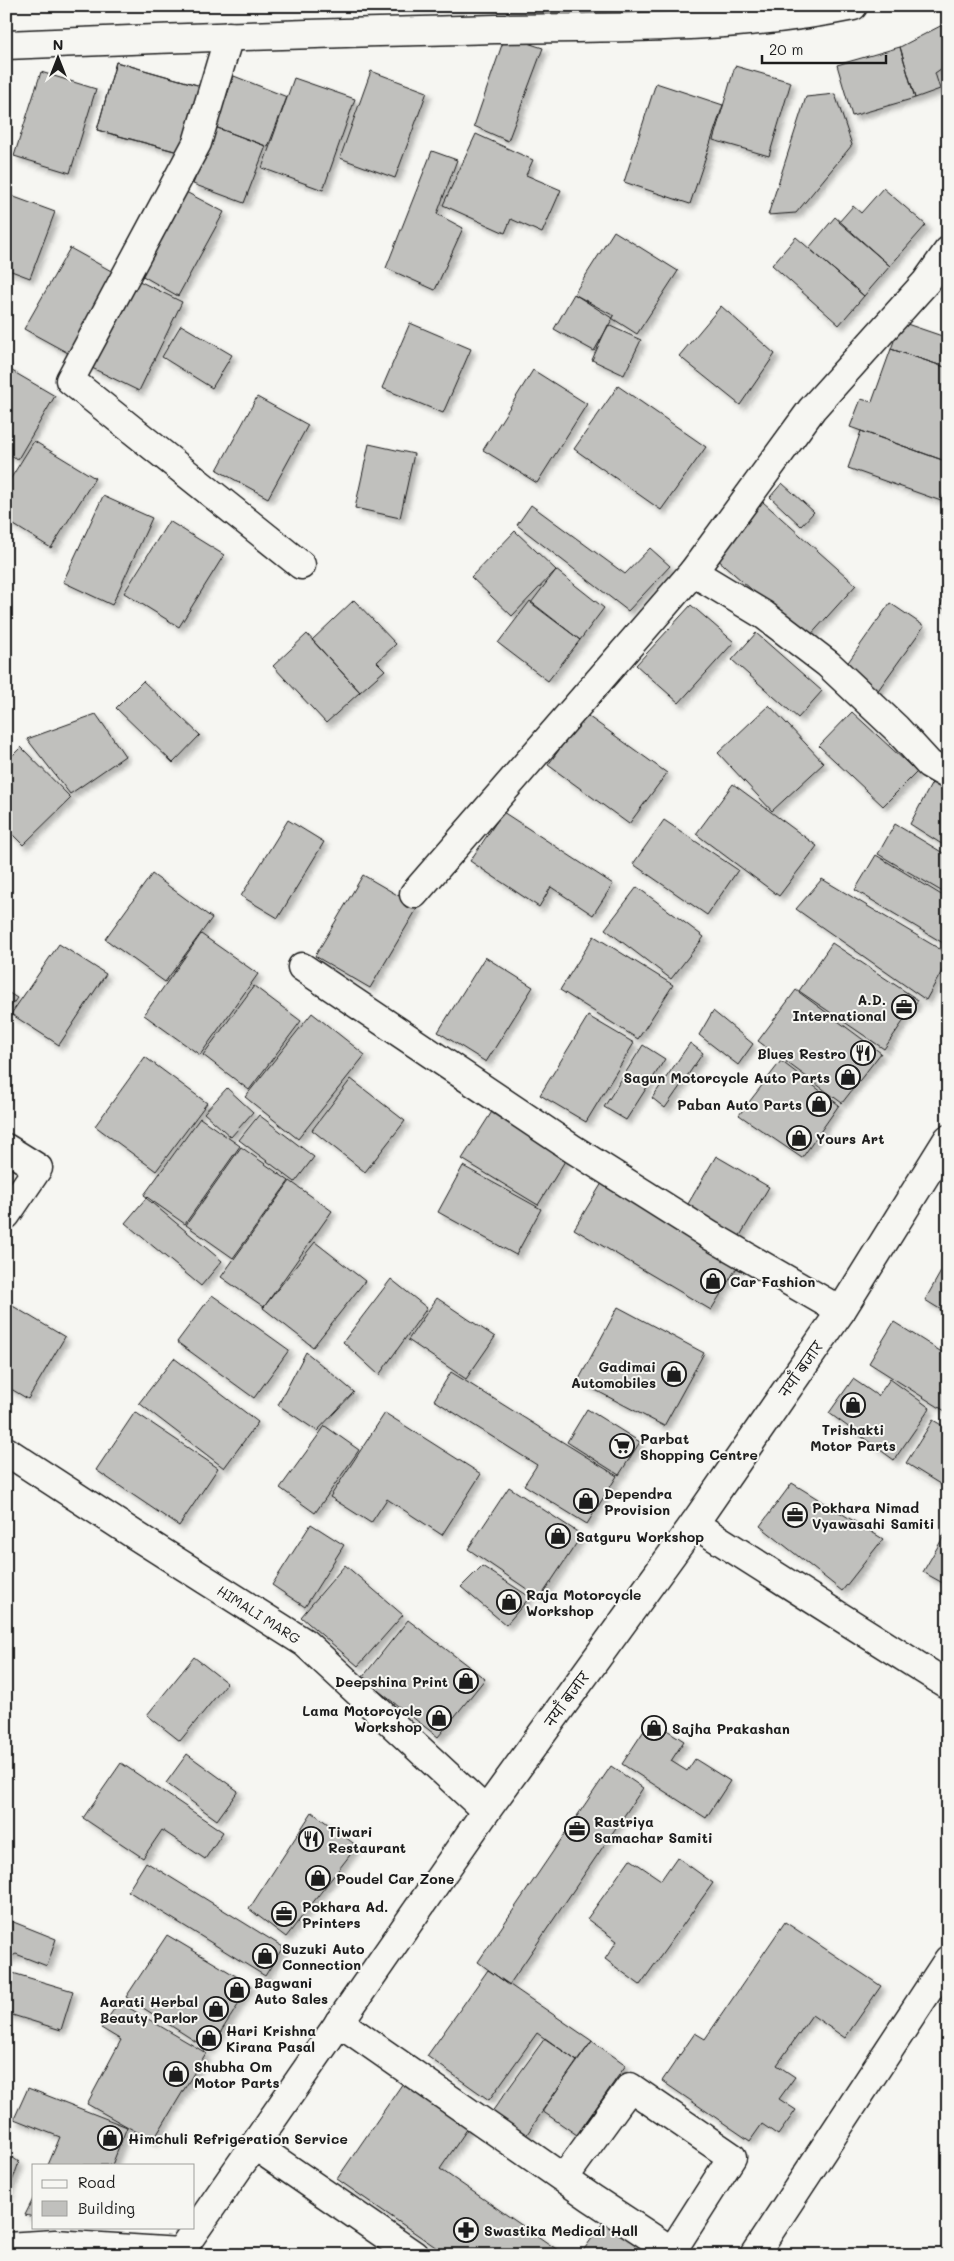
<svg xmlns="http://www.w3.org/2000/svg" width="954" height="2261" font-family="Mali,'Playpen Sans Deva',sans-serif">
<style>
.building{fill:#c0c0bd;stroke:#1c1c1c;filter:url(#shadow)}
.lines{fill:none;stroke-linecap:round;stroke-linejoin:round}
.minor-casing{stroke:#1c1c1c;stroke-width:31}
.major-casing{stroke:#1c1c1c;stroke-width:31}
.minor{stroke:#f6f6f2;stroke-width:28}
.major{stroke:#f6f6f2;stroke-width:28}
.labels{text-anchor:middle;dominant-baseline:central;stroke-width:4;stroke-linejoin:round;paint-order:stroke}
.poi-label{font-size:14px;font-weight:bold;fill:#1c1c1c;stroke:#f6f6f2;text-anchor:start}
.street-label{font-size:14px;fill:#1c1c1c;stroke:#f6f6f2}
</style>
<defs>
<filter id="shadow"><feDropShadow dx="4.5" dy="4.5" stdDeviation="2.5" flood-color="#0004"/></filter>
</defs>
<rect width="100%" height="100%" fill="#f6f6f2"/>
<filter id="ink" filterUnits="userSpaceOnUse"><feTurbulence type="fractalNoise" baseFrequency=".02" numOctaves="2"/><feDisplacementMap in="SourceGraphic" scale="10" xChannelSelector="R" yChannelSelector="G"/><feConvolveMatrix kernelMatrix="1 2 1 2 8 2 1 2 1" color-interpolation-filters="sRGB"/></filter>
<g filter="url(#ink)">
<path class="building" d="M948,22v42l-13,9 5,16 -25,9 -15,-51z
M505,36l38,12 -35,93 -34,-15z
M900,47l15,51 -63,18 -15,-51z
M116,62l85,24 -19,67 -85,-23z
M116,62l85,24 -19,67 -85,-23z
M735,66l56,16 -22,74 -56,-16z
M371,71l56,21 -32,86 -55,-20z
M41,72l55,17 -26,84 -56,-17z
M234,76l53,21 -19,50 -53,-20z
M294,78l61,21 -32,91 -61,-22z
M656,83l67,22 -33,99 -66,-22z
M835,94l17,51 -56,68 -28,2 38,-118z
M215,127l51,19 -22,57 -51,-19z
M476,134l57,26 -7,15 35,15 -19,43 -31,-14 -6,14 -62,-28z
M432,151l25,9 -20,54 26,14 -28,62 -49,-22z
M883,188l43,37 -36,41 -51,-44 14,-16 8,7z
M186,192l38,20 -46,84 -37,-21z
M6,194l49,18 -25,66 -24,-9z
M835,217l55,49 -26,30 -55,-48z
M614,231l64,40 -41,63 -63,-40z
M796,237l68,59 -25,29 -67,-60z
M70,248l43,24 -45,81 -44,-24z
M131,277l51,25 -43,89 -51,-25z
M574,294l40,22 -20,35 -40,-22z
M721,306l54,48 -35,51 -61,-49z
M901,322l47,16v30l-57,-19z
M410,323l61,26 -28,64 -61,-25z
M181,325l51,30 -20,33 -50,-31z
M608,325l33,15 -17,35 -32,-15z
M891,349l57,19v94l-98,-35 11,-28 11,3z
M7,368l48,28 -37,63 -12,-6z
M533,370l54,34 -50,79 -54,-33z
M618,386l88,61 -45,63 -87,-61z
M257,397l51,28 -40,73 -51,-28z
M861,431l87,31v22l-7,17 -93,-33z
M34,441l61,37 -44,70 -45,-28v-34z
M369,444l45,10 -14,64 -45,-10z
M782,483l32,29 -13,14 -31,-29z
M103,496l49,22 -40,87 -49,-23z
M763,502l93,83 -49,54 -92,-82z
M531,505l94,69 25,-26 20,18 -42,45 -111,-86z
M169,521l55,34 -45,72 -55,-34z
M515,531l41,39 -44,46 -41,-39z
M556,570l48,38 -24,32 -49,-37z
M948,589v22l-8,-4z
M354,600l42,44 -19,18 8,8 -25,22 -48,-52z
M530,601l50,39 -32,41 -50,-38z
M890,603l34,23 -50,70 -30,-28z
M691,605l43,37 -55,61 -43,-38z
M756,633l66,58 -24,27 -66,-58z
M307,634l53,58 -34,31 -53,-57z
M143,681l57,54 -27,28 -57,-55z
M769,705l55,58 -52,48 -54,-58z
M852,712l65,60 -34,34 -64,-60z
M96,714l29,42 -55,38 -43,-55z
M585,714l82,59 -38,51 -81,-59z
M21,747l50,51 -48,47 -17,-17v-66z
M934,779l14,7v62l-38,-24z
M733,784l84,62 -38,50 -83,-62z
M503,812l110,72 -20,31 -42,-28 -12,20 -69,-46z
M288,820l36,22 -46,76 -37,-22z
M664,820l74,50 -31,45 -74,-51z
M895,824l53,32v39l-70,-41z
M876,855l72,44v47l-93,-56z
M152,874l60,44 -47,64 -60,-43z
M363,875l55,32 -48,81 -55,-32z
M822,879l126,75v6l-22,40 -130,-91z
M637,887l67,50 -33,42 -66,-50z
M201,934l57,40 -58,81 -56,-40z
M594,936l79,49 -35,54 -78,-49z
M832,943l86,57 -34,49 -85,-58z
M59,944l47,30 -47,71 -48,-31z
M485,957l48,30 -47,75 -48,-30z
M254,986l47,35 -52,69 -46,-35z
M796,990l85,63 -39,50 -84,-62z
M6,991l11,7 -11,15z
M713,1011l40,33 -15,21 -39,-30z
M312,1013l53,42 -67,84 -53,-42z
M588,1016l46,27 -48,79 -46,-27z
M690,1043l13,10 -38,55 -13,-10z
M643,1045l22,14 -39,61 -22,-13z
M145,1057l62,46 -51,68 -61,-45z
M781,1061l58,44 -37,53 -63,-43z
M351,1079l54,42 -40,51 -53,-42z
M227,1088l26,24 -22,25 -27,-24z
M493,1110l75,46 -30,49 -76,-46z
M259,1115l55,42 -19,25 -56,-42z
M200,1118l40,28 -55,78 -41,-29z
M241,1147l48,34 -56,77 -47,-33z
M716,1156l53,31 -31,52 -53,-30z
M463,1166l78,43 -25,46 -78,-43z
M290,1181l42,30 -68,96 -43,-30z
M602,1183l137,81 -28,46 -137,-81z
M146,1198l76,63 -21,25 -76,-63z
M315,1242l50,39 -52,66 -50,-39z
M948,1259v55l-23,-14z
M391,1279l36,29 -48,67 -36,-33z
M212,1295l77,55 -35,48 -77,-56z
M437,1298l58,39 -29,42 -58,-39z
M6,1302l59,35 -37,62 -22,-13z
M618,1307l86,46 -40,73 -86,-45z
M894,1322l54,34v57l-79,-50z
M306,1352l48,40 -37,39 -39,-26z
M174,1358l84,64 -34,46 -85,-65z
M451,1372l166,104 -30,48 -63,-39 13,-20 -103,-65z
M853,1379l25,17 12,-17 40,29 -36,52 -65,-47z
M587,1409l53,33 -21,33 -52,-33z
M135,1412l83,56 -39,58 -83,-56z
M385,1413l96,61 -39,61 -55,-36 -16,24 -41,-26z
M933,1420l15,9v60l-42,-26z
M325,1426l34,24 -44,63 -35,-25z
M792,1483l91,56 -41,52 -82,-65z
M509,1487l73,48 -42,63 -72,-49z
M311,1524l33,21 -39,62 -33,-22z
M948,1529v57l-25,-14z
M345,1565l58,50 -45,51 -57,-49z
M482,1566l48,31 -24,28 -45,-38z
M408,1620l77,59 -47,58 -76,-59z
M194,1657l33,26 -47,58 -33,-26z
M651,1720l33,21 -13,20 16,10 8,-12 35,22 -24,37 -84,-54z
M187,1754l51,37 -21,29 -51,-37z
M121,1763l102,69 -18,27 -43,-29 -19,28 -60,-40z
M611,1766l32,22 -134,197 -31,-23z
M312,1812l45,34 -71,91 -37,-28z
M677,1857l36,26 -73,102 -35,-26 12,-18 -30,-22 43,-60 31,21z
M146,1862l137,85 -18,29 -137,-85z
M6,1919l50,20 -9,27 -31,-12 -10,5z
M785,1922l96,64 -36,52 -33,-23 -35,50 18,12 -16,22 17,11 -18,25 -16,-11 -12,17 -88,-60 33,-48 10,6z
M167,1935l84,50 -42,65 -83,-53z
M488,1970l104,71 -15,20 -40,-28 -48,67 -62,-44z
M6,1971l67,20 -12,39 -55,-17z
M119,2002l87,51 -53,88 -66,-37 34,-64 -20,-12z
M545,2038l32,23 -52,76 -34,-24z
M592,2041l34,24 -49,70 -35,-24z
M405,2080l65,45 -30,44 125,86h-118l-110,-76z
M28,2088l99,39 -15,38h-64l12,-28 -46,-18z
M6,2153l13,9 -13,37z
M34,2197v20l-9,-2z
M607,2217l55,38h-82z"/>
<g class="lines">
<defs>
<g id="minor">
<path d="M229,36l-32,107 -127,237 231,185"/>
<path d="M6,45c164,-7 327,-12 490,-16 119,-2 241,1 357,-23"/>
<path d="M693,572l71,43 64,49 68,64 33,36 19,11"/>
<path d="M414,894l279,-322 119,-163 114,-127 22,-31"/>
<path d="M302,967l271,182 138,87 130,75"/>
<path d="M6,1148l32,20 -32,47"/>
<path id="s1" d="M6,1451l132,86 167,106 181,168"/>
<path d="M694,1524l254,161"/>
<path d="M339,2022l251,175 82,54 60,-94 -102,-70 -66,91"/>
<path d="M254,2145l160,110"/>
<path d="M6,2247l49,-3 124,8"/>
<path d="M754,2255l194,-295"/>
</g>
<path id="major" d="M178,2255l308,-444 208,-287 147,-213 107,-172"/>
</defs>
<use href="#minor" class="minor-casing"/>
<use href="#major" class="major-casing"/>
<use href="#minor" class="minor"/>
<use href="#major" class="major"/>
</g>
</g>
<defs>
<symbol id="office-ring" viewBox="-11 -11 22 22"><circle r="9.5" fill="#f6f6f2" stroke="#1c1c1c" stroke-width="1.5"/><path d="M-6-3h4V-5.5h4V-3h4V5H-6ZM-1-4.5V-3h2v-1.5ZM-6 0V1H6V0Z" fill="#1c1c1c"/></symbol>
<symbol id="restaurant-ring" viewBox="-11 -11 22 22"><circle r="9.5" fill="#f6f6f2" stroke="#1c1c1c" stroke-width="1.5"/><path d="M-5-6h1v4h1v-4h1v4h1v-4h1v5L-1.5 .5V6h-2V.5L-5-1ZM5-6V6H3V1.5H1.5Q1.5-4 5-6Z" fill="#1c1c1c"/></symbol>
<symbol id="shop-ring" viewBox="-11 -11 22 22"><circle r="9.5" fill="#f6f6f2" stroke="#1c1c1c" stroke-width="1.5"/><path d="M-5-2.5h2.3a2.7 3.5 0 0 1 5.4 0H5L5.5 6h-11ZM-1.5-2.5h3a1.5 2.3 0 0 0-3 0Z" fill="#1c1c1c"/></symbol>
<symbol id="supermarket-ring" viewBox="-11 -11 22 22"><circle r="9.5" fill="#f6f6f2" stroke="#1c1c1c" stroke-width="1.5"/><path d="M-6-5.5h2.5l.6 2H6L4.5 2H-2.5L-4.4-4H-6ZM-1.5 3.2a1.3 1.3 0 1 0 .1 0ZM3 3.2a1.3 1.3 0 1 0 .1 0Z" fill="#1c1c1c"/></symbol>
<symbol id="pharmacy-ring" viewBox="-11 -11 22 22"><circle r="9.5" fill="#f6f6f2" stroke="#1c1c1c" stroke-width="1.5"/><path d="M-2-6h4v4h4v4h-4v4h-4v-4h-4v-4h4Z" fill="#1c1c1c"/></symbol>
</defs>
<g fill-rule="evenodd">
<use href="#office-ring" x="890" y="993" width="28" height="28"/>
<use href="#restaurant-ring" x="849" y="1039" width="28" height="28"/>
<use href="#shop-ring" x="834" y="1063" width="28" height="28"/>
<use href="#shop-ring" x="805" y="1090" width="28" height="28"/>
<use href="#shop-ring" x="785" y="1124" width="28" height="28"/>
<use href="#shop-ring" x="699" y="1267" width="28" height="28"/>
<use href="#shop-ring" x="660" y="1360" width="28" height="28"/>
<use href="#shop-ring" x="839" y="1391" width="28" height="28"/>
<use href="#supermarket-ring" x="608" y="1432" width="28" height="28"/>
<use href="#shop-ring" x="572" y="1487" width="28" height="28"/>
<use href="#office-ring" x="781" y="1501" width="28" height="28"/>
<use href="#shop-ring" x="544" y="1522" width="28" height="28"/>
<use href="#shop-ring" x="495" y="1588" width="28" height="28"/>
<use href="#shop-ring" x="452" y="1667" width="28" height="28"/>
<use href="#shop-ring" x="425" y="1704" width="28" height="28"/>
<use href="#shop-ring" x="640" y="1714" width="28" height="28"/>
<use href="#office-ring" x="563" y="1815" width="28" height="28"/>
<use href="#restaurant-ring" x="297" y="1825" width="28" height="28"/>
<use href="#shop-ring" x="304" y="1864" width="28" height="28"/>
<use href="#office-ring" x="270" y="1900" width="28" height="28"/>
<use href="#shop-ring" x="251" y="1942" width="28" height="28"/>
<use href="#shop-ring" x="223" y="1976" width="28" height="28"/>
<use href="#shop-ring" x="202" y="1995" width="28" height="28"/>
<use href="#shop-ring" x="195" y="2024" width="28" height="28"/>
<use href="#shop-ring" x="162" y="2060" width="28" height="28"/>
<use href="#shop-ring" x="96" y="2124" width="28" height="28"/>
<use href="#pharmacy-ring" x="452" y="2216" width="28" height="28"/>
</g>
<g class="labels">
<g class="poi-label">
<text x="886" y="999" text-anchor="end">A.D.<tspan x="886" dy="16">International</tspan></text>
<text x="846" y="1053" text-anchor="end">Blues Restro</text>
<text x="830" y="1077" text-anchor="end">Sagun Motorcycle Auto Parts</text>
<text x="802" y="1104" text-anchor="end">Paban Auto Parts</text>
<text x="816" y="1138">Yours Art</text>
<text x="730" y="1281">Car Fashion</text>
<text x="656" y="1366" text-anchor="end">Gadimai<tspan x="656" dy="16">Automobiles</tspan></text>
<text x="853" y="1429" text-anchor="middle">Trishakti<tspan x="853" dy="16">Motor Parts</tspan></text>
<text x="640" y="1438">Parbat<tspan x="640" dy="16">Shopping Centre</tspan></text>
<text x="604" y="1493">Dependra<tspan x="604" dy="16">Provision</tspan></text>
<text x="812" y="1507">Pokhara Nimad<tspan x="812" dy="16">Vyawasahi Samiti</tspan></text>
<text x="576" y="1536">Satguru Workshop</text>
<text x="526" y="1594">Raja Motorcycle<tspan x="526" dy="16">Workshop</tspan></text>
<text x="448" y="1681" text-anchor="end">Deepshina Print</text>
<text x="422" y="1710" text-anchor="end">Lama Motorcycle<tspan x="422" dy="16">Workshop</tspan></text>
<text x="672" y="1728">Sajha Prakashan</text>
<text x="594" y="1821">Rastriya<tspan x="594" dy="16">Samachar Samiti</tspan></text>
<text x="328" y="1831">Tiwari<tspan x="328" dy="16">Restaurant</tspan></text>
<text x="336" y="1878">Poudel Car Zone</text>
<text x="302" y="1906">Pokhara Ad.<tspan x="302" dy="16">Printers</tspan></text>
<text x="282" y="1948">Suzuki Auto<tspan x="282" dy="16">Connection</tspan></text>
<text x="254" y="1982">Bagwani<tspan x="254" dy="16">Auto Sales</tspan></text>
<text x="198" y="2001" text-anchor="end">Aarati Herbal<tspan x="198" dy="16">Beauty Parlor</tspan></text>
<text x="226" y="2030">Hari Krishna<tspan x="226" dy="16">Kirana Pasal</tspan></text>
<text x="194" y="2066">Shubha Om<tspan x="194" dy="16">Motor Parts</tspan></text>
<text x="128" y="2138">Himchuli Refrigeration Service</text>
<text x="484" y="2230">Swastika Medical Hall</text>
</g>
<g class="street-label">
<text transform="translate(801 1369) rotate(-55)">नयाँ बजार</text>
<text stroke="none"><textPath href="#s1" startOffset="301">HIMALI MARG</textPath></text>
<text transform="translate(567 1699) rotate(-54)">नयाँ बजार</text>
</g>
</g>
<rect width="954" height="2261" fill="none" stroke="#f6f6f2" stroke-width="25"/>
<rect x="12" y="12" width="929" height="2236" fill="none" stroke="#1c1c1c" stroke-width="2" filter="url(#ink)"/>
<rect x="32" y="2164" width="162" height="65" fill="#f6f6f2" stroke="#9f9f9c"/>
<rect x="42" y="2180" width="25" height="8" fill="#f6f6f2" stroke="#9f9f9c"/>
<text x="78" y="2188" font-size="15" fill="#1c1c1c">Road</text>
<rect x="42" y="2201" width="25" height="15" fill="#c0c0bd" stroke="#9f9f9c"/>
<text x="78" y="2214" font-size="15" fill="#1c1c1c">Building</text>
<g transform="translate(58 58)" stroke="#f6f6f2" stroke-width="4" paint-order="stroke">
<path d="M0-4L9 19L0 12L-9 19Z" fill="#1c1c1c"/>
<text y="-8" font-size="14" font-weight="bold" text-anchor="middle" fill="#1c1c1c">N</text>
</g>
<path d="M762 55v8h124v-8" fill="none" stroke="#1c1c1c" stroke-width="2.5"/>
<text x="769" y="55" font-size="15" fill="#1c1c1c" stroke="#f6f6f2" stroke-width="4" paint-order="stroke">20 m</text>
</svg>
